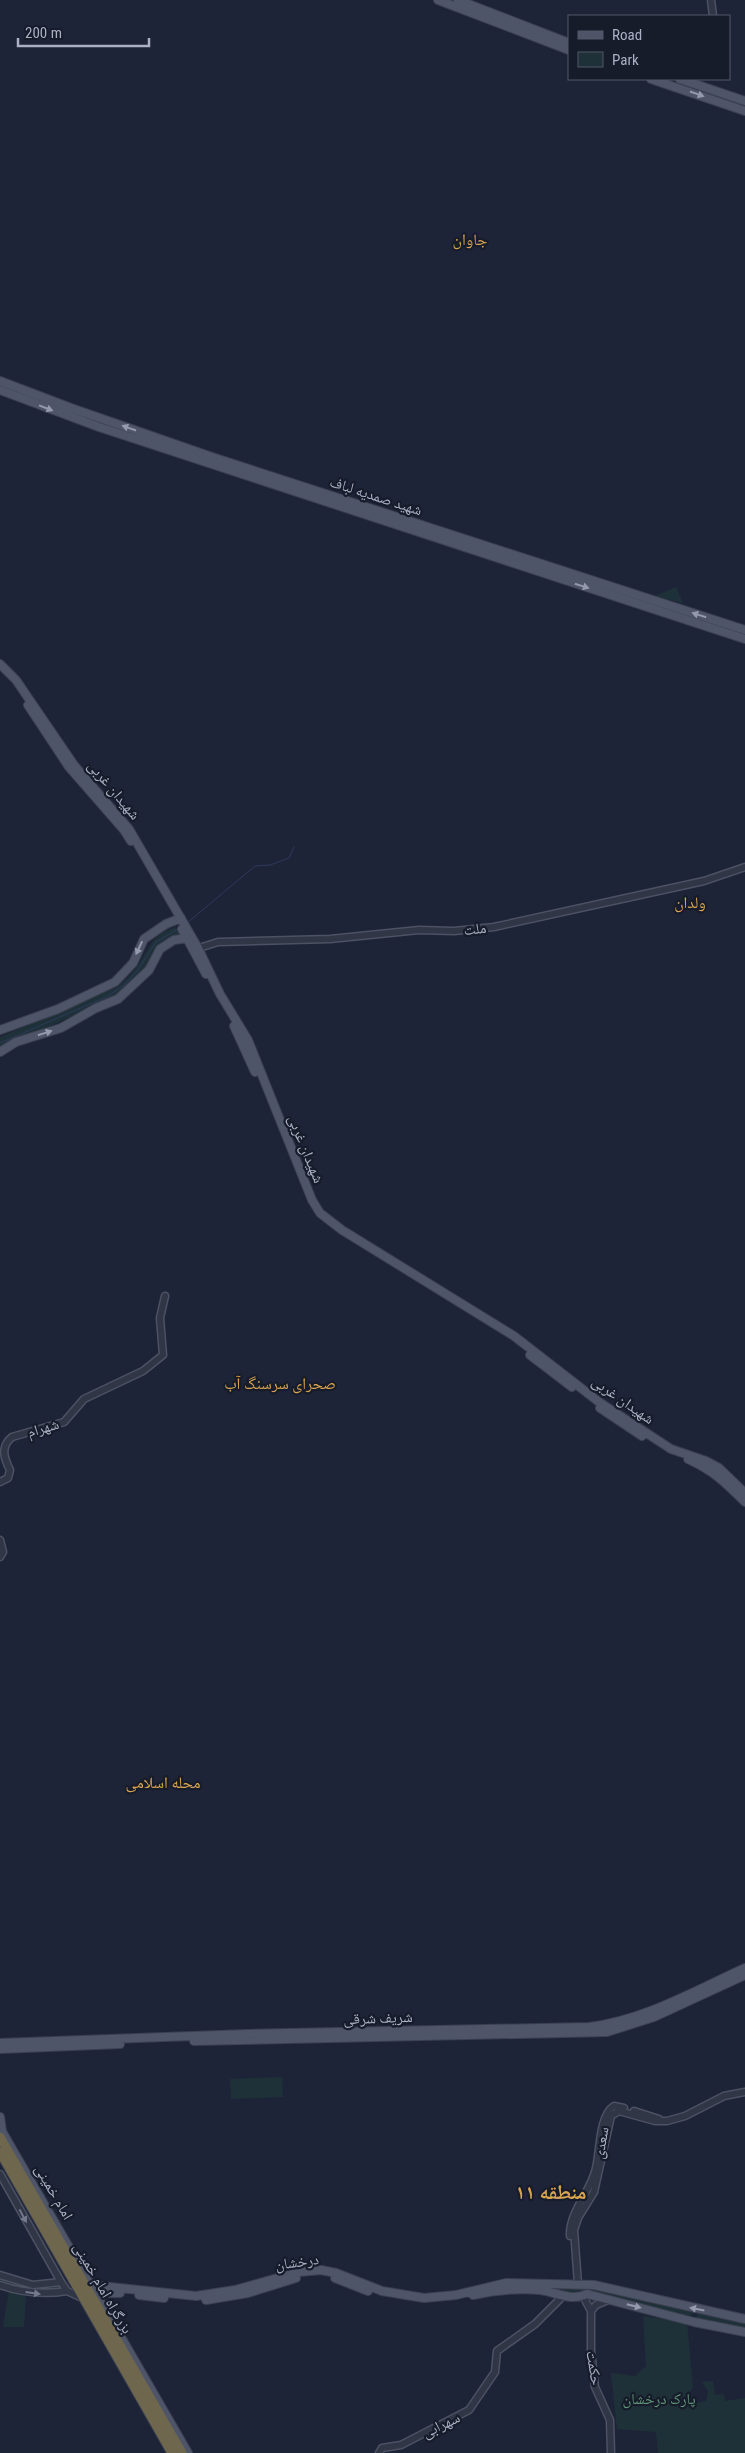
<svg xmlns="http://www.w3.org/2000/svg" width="745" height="2453" font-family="'Roboto Condensed','Noto Naskh Arabic',sans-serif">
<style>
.green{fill:#1f3138}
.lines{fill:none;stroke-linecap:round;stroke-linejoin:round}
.stream{stroke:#2d395d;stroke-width:1}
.minor-casing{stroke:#4c5163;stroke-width:9}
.major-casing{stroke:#3b4051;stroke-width:10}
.highway-casing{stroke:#393e4f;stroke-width:11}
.minor{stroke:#313647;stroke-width:6}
.major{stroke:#4f5568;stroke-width:8}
.highway{stroke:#6e674d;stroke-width:9}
.oneway{fill:#9499ae}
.oneway2{fill:#74798c}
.labels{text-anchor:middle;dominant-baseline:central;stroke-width:4.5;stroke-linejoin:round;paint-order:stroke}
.street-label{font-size:15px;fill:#abb0c5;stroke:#171c2b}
.park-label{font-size:15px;fill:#619677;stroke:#171c2b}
.neighbourhood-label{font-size:16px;fill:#daa550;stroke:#171c2b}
.district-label{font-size:20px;font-weight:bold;fill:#daa550;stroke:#171c2b}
</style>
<rect width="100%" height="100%" fill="#1e2437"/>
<path class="green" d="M676,587l7,16 -28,-7z
M175,927l7,8 -10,2 -13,7 -13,24 -29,27 -117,54v-12l119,-51c4,-4 10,-9 14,-14 16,-20 15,-35 42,-45z
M282,2077l1,20 -52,2 -1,-20z
M0,2276l32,10 29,-1 2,4 -25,4 -38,-10z
M564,2287l20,1 -1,5 -22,-1z
M591,2288l101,23 1,3 -7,3 -96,-23z
M9,2291l17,3 -2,33h-21z
M698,2312l47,9v9l-47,-10 -1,-2z
M643,2316l44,7 6,63 -3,6 2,8 5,3 9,-2 2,-10 -6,-9 11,-1 2,14 9,-1 1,7 20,-3v55h-87l-2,-21 -39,-3 -6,-56 24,3 11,-10z"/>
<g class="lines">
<path class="stream" d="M187,923l68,-57 15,-1 19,-7 5,-11
M0,1043l106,-46 17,-11 14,-15 19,-29 22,-13"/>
<defs>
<path id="minor" d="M711,0l2,16
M196,949l22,-7 112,-3 89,-9 35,1 40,-4 210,-46 41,-14
M0,1482l8,-4 2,-8c-6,-12 -10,-23 2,-33l52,-15 20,-23 59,-28 20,-16 -3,-37 5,-22
M0,1540l3,12 -3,5
M634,2111l25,8
M0,2174l61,108 6,9 13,6
M570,2236c-1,-25 21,-44 26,-68 4,-16 3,-53 18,-62l10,2
M0,2275l33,10 28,-3
M578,2284l-4,-54 4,-12 16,-26 17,-76 8,-5 36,10h12l18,-5 39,-20 21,-4
M0,2285c23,8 43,10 67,6
M583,2296l8,15v40l4,36 15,33 1,33
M591,2311l5,-6 12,-5
M379,2453l3,-5 19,-3 68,-35 26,-38 2,-21 38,-27 28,-28"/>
<path id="major" d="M438,0l131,50
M458,0l111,43
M651,79l94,32
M680,79l65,22
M0,381l71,27 141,49 533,173
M0,390l99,37 646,212
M0,664l16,16 58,85 55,64 69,119 22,46 28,46 64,160 8,13 22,17 172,106 85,66 72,47 35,12 13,7 26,25
M28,705l41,62 55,63 7,11
M182,929l24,45
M234,1026l21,46
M0,1030l58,-21 57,-27 18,-19 11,-24 22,-15 15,-6
M0,1052l16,-10 45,-14 35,-20 22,-9 31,-29 11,-21 14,-9 13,-2
M530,1355l42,32
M600,1408l42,28
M688,1459c26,12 37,23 57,43
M194,2041l413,-9 47,-15 91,-42
M0,2043l247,-9 342,-7c56,-7 105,-36 156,-59
M0,2049l120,-5
M0,2117l2,14
M0,2128l188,325
M335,2278l33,13
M91,2285l105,11 39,-6 64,-18 22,-2 15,3 46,18 42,7 32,-3 50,-12 88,2 151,34
M587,2294l107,28 51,10
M139,2295l25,3
M473,2295c23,-5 44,-7 67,-5 16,2 31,12 47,4
M98,2296l7,-3h15
M206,2300l42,-7 48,-15"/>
<path id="highway" d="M0,2137l182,316
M0,2152l172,301"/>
</defs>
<use href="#minor" class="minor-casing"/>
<use href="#major" class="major-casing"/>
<use href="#highway" class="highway-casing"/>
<use href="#minor" class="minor"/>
<use href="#major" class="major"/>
<use href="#highway" class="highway"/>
</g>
<defs><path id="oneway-solid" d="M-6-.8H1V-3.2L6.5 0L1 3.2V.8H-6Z" transform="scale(1.25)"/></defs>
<g class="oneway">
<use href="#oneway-solid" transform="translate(697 94) rotate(19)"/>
<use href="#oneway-solid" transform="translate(46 408) rotate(21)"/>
<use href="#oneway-solid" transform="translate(129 428) rotate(-161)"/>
<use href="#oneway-solid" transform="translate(582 586) rotate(18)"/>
<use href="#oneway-solid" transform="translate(699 615) rotate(-162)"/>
<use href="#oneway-solid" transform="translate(139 948) rotate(115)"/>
<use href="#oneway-solid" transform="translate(45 1033) rotate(-18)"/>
<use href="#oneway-solid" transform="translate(634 2306) rotate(14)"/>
<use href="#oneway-solid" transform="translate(697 2309) rotate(-169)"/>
</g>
<g class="oneway2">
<use href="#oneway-solid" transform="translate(23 2216) rotate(62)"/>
<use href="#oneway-solid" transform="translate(33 2293) rotate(8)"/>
</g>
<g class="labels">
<g class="street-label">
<text transform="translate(376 496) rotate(18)">شهید صمدیه لباف</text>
<text transform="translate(114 790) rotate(50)">شهیدان غربی</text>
<text transform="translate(475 929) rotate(-7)">ملت</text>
<text transform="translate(306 1149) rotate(68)">شهیدان غربی</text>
<text transform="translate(623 1400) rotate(35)">شهیدان غربی</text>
<text transform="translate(43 1428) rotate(-17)">شهرام</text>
<text transform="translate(378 2018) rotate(-2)">شریف شرقی</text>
<text transform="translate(601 2143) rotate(-80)">سعدی</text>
<text transform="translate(54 2192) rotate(60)">امام خمینی</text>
<text transform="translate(297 2262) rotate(-8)">درخشان</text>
<text transform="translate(103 2288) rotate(60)">بزرگراه امام خمینی</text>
<text transform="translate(594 2368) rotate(81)">حکمت</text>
<text transform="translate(441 2425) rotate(-26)">سهرابی</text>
</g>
<g class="park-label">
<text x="659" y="2399">پارک درخشان</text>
</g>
<g class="neighbourhood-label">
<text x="470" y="239">جاوان</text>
<text x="690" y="902">ولدان</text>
<text x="280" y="1383">صحرای سرسنگ آب</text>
<text x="163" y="1782">محله اسلامی</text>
</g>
<g class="district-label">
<text x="551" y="2192">منطقه ۱۱</text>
</g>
</g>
<rect x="568" y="15" width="162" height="65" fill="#171c2b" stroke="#525769"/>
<rect x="578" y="31" width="25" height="8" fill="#4f5568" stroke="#525769"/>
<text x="612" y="40" font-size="15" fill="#abb0c5">Road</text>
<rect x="578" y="52" width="25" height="15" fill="#1f3138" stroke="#525769"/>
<text x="612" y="65" font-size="15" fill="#abb0c5">Park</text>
<path d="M18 38v8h131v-8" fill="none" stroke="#abb0c5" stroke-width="2.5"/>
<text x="25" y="38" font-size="15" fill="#abb0c5" stroke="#171c2b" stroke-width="4" paint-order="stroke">200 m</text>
</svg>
